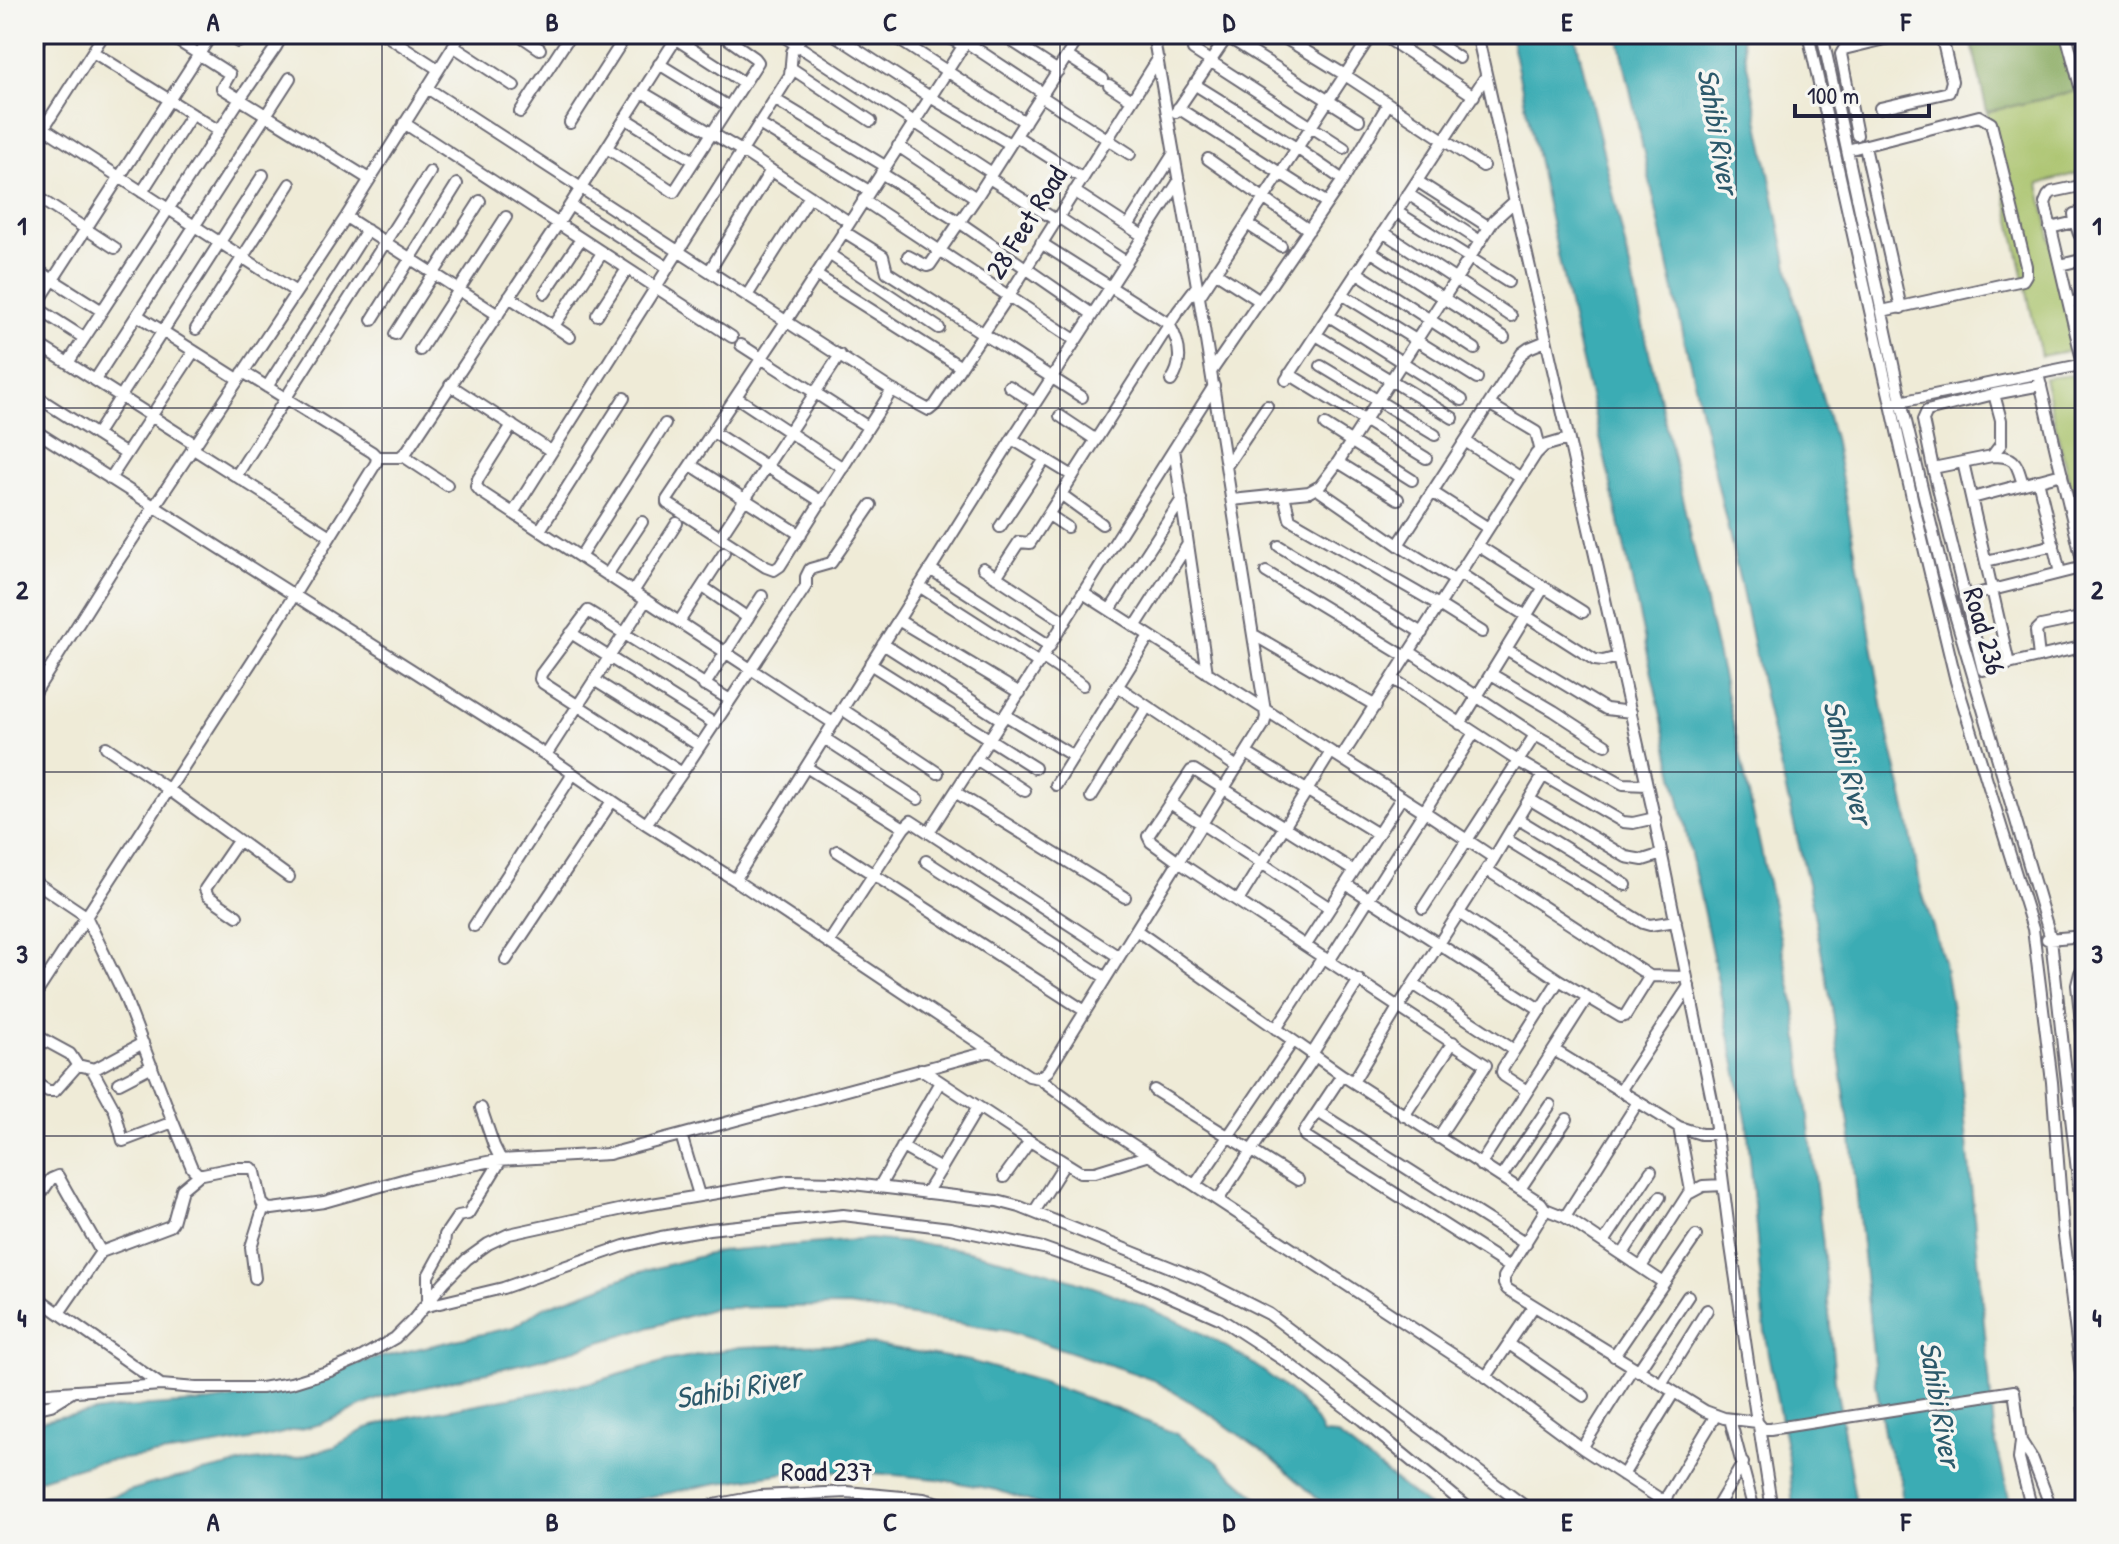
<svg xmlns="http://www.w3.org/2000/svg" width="2119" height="1544" font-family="'Patrick Hand',sans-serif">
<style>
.green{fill:#a7c168;stroke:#647252;stroke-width:2}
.forest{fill:#85a75c;stroke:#54644c;stroke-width:2}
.water{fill:#3aacb4;stroke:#2e6778;stroke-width:2}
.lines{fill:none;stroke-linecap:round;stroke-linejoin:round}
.minor-casing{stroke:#6a6872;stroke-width:14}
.minor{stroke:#fff;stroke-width:10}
.grid{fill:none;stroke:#22223b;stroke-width:2;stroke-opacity:0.55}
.labels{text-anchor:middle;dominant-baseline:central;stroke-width:7;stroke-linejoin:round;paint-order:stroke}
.street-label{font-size:28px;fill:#22223b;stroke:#f6f6f2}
.water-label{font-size:30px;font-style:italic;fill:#2c596b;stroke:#f6f6f2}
.neatline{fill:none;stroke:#22223b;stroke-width:3}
.grid-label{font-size:26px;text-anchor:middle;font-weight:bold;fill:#22223b}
</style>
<rect width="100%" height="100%" fill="#f6f6f2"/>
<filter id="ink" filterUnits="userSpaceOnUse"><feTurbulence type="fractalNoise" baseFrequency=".0125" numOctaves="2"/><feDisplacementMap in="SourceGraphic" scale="16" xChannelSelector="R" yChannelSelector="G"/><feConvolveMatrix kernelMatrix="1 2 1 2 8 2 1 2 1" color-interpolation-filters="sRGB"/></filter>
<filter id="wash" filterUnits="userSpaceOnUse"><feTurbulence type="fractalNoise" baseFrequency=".006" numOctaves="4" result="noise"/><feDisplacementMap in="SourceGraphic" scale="32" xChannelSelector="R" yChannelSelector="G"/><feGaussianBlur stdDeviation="1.8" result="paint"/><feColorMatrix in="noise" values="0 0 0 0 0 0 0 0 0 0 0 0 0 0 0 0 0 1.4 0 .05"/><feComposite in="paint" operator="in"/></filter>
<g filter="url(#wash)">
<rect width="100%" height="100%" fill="#efebd7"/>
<path class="green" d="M2077,91l8,35v45l-46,13 35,166 -33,6 -54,-244z
M2072,375l13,55v117l-41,-169z"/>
<path class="forest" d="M1970,34h95l12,57 -90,21z"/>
<path class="water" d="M1510,34h65l42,176 124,548 54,249 28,239 12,134 22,130h-64l-4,-48 -23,-119 -19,-220 -40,-195 -97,-448 -36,-152z
M1618,34h123l53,263 40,141 33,176 16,96 23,99 15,80 23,73 14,84 37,394 17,70h-111l1,-31 -16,-34 -10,-62 -25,-245 -19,-131 -24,-124 -38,-159 -29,-138 -54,-235z
M871,1239c32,4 65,5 97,12 101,23 232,67 312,133 18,15 34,29 43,50l14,1 96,75h-103l-57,-51 -66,-47 -55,-33 -145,-48 -159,-25 -133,2 -162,48 -173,42 -59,26 -59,14 -71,12 -98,13 -59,18v-58l25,-6 63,-9 88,-6 61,-9 44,-13 49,-19 149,-34 31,-20 51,-18 38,-15 87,-23z
M864,1343l106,18 69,20 75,27 62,26 39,26 57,50h-217l-58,-20 -60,-11 -75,-7h-71l-78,12 -100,20 -54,6h-481l18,-9 59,-18 97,-22 44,-3 38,-11 33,-19 36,-10 191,-36 72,-21 74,-14z"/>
</g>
<g filter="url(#ink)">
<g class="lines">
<defs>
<path id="minor" d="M167,34l63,40 -8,14 147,91
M226,34l12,8
M384,34l54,35
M518,34l22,15
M780,34l212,139
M833,34l97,63 80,47
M890,34l135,88
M944,34l19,12
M1001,34l57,37
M1058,34l16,11
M1223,34l136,86
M1278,34l67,41 138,91
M1381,34l93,62
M1424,34l35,24
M1477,34l175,773 61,298 18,141 26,176 6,7h7l244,-38 7,50 -2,18 13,51
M1808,34l104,464 44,183 77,248 19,153 11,146 19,154 3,47
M1822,34l79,367 42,173 108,365 34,303
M2066,34l19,71
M676,39l68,44
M966,42l77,51
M453,46l61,40
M34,48l9,-14
M1193,50l151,98
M93,52l126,79
M1067,56l36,23
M659,64l70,43
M791,68l80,53
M1194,84l104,65 45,31
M1109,85l23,15
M427,88l465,302 37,20 6,-5 73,-108 150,-238
M642,92l100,59 107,71
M1041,96l89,58
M774,99l111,67
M1178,108l149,95
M1880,108l69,-16 3,-11 -11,-47
M520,112l51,-78
M1176,112l53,-78
M625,118l69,43
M404,123l328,214
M570,123l57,-89
M759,124l110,67
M44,128l252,164
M1857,135l-16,-81 3,-5 62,-15
M1016,136l66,42
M34,143l70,-109
M898,146l78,52
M1865,147l36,161
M607,148l67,44 84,-130 -3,-4 -34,-24
M1847,150l132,-34 12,7 35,143v9l-3,5 -141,31
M1208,159l101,71
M881,173l78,49 133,92
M989,178l67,42
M1417,181l72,46
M1074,191l69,45
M142,192l50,-78
M1408,194l72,47
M34,195l81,53
M863,200l212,140
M570,205l97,62
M1397,212l111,70
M346,217l152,98
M1058,217l68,45
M2075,222l-1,-8 11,-2
M1247,224l34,22
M1128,226l46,-73
M2050,228l25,-6 4,12 6,-2
M843,231l40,25 4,16 195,125
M1383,232l128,84
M1041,243l128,81c11,19 15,39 2,57
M1370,251l134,86
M829,254l110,74
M908,256l19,10 3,-1 46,-67 105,-164
M2060,265l25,-6
M34,268l68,43 -34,52 127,81
M710,270l61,-100
M1215,272l45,29
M1356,272l119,77
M816,275l145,92
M545,293l36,-54
M748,294l62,-98
M1342,294l135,84
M509,297l45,29
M1199,297l173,-263
M2069,303l16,-4
M34,306l50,32
M34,309l178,-275
M102,311l138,-212 36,-52 7,-13
M137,315l101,64
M597,315l30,-46
M1329,316l133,84
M372,320l85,-136
M196,329l94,-145
M395,334l85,-133
M1316,335l137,83
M570,337l-16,-11 48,-73
M34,342l34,21
M741,345l127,82
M420,350l86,-133
M2083,364l-38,-161 3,-7 4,-4 33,-7
M1321,366l114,69
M1211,372l132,-192 45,-76
M1289,374l137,84
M2038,374l47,199
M95,380l195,-302
M1286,380l200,-304
M450,385l101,66
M2041,385l-47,9 7,26v24l-9,12 -59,12 50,202 102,-24
M1009,386l26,17
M267,387l100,-157
M892,390l-112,176 -6,4 -8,-3 -99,-64v-3l120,-180 184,-286
M34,395l92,59
M736,397l107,71
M1895,403l190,-39
M1489,404l47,28 4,16
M1060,416l36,24
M512,425l-34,54 -2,7 5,6 352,231
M1325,425l87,55
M34,430l512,325 100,69 89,56 256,171 38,25 10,2 9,-7 216,-347 2,-7 -66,-414 -47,-269
M713,432l109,70
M96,435l167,-260
M1012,439l61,37
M1465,441l56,37
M192,448l138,88
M1174,449l33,224
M403,456l44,29
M1992,456c25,0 24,7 31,28
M377,457h23l7,-6 151,-227 121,-190
M1338,462l60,37
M1963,462l46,202
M691,465l110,70
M1227,465l40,-59
M1933,468l-10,-48 4,-9 67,-17
M236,476l194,-304
M110,479l84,-128
M2038,480l22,93
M1317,489l81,56 56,35
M1432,492l56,36
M1062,495l40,29
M1284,495l6,24 149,86 43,27
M1972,498l90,-24
M1232,500l77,-8 11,-6 18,-24 156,-242 21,-19
M513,513l277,-438 2,-23 11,-18
M1049,515l18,12
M1000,527l45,-68
M540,530l84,-132
M720,537l120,-182
M1398,545l124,-192 7,-5 17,-7
M1477,545l106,67
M1279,546l143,87
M580,557l85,-133
M1986,561l68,-16
M983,568l82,54
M930,569l120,77
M1266,572l140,85
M1459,573l136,87 8,1 15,-4
M607,575l35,-53
M996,577l23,-35 11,1 148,-232 19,-25
M919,586l120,77
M703,587l45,31
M633,592l44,-69
M1083,593l342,219 69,46
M1964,597l120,-30
M1110,610l72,-111
M898,620l122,73
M679,622l45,-69
M1135,627l53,-83
M571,633l144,91
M1254,635l122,71
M883,644l119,76
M1506,649l93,56 7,4 25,3
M1410,652l125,83 88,49 24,1
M2039,657l-3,-26 5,-5 44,-9
M1043,658l40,27
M870,664l165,104
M1491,674l63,37 52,34
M1393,679l125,82 105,61 10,1 22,-5
M594,680l106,66
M704,686l58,-90
M1117,686l120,81
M34,694l75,-119 237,-358 115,-183
M842,709l96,64
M1005,715l68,41
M1460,724l84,-137
M824,738l94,61
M106,747l62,42 121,88
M1246,753l132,81
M546,755l100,-155
M1341,758l195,-304 8,-8 24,-7
M976,759l49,32
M806,767l98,61
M682,773l-139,-90 -3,-4 1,-5 47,-63 142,89
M1056,785l93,-149
M955,792l170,105
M1091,797l56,-90
M1529,799l97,58 17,3 19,-6
M1170,803l160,105
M1518,819l108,66
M646,824l36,-51 124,-187v-9l4,-8 21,-6 40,-58
M929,832l100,-154 185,-292
M1506,839l137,84 7,2 26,-4
M837,851l248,160
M926,861l180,117
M1487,870l163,106 37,1
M1354,871l-160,-101 -3,1 -43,65 3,6 26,19 309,204 -48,73
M735,880l277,-441 167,-258
M34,881l52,35 38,79 49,127 19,46 6,6h5l30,-6h19l3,4 7,31 5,5 5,1 52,-7 89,-25 84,-17 112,-6 72,-19 18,60
M1346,884l195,126
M1238,901l93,-149
M1423,908l112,-173
M1459,913l100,67 62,37 4,-1 25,-40
M237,916l-29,-20 -3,-7 33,-48
M474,926l99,-152
M1136,930l206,145 199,128 4,6 -2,5 -39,63v7l3,5 198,122 19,7 33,4
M2047,939l38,-3
M829,942l75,-114 7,-7 208,136
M1306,945l96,-148
M506,960l106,-159
M1329,961l145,-228
M2085,968l-5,5 -3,12 8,76
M1413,984l101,66
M34,997l239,-368 103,-166 1,-6 -5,-5 -129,-80
M1276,1029l47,-72
M37,1036l33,18 8,12
M1554,1050l125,77 22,7h15
M1312,1054l47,-74
M92,1069l23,42 8,30 50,-19
M921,1069l109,72 50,31h15l55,-17
M1342,1075l-38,57 1,4 205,131
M1039,1078l70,51 372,244 101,75 95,62
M34,1082l14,9h7l22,-25h5l13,3 48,-26
M1353,1082l46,-76 95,-148 49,-82
M119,1083l33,-17
M1154,1090l144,90
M1527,1091l-23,-15 -2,-4 1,-4 56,-88
M1620,1091l69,-105
M1318,1112l208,132
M1404,1116l49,-74
M1679,1127l12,64
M681,1135l310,-84
M902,1147l39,22 -15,24
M1480,1165l107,-167
M941,1169l37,-62
M1004,1177l26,-36
M1501,1177l49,-72
M1195,1185l98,-144
M879,1187l61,-105
M1520,1189l47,-70
M1218,1200l97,-144
M34,1204l17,-25 7,-3 43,76
M1545,1209l20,8 99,66
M1034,1212l31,-49
M1565,1217l73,-115
M1604,1242l47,-71
M1622,1255l38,-58
M1641,1267l47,-73 15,-8 20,-1
M255,1278l-4,-31 13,-41
M34,1295l25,18
M428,1302v-26l16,-29 1,-12 13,-19 10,-2 33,-54 -7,-14 -13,-38
M423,1307l80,-19 121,-42 37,-9 48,-8 134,-14 107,13 93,20 85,30 91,40 69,45 74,57 109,90
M1509,1344l75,52
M1614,1356l82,-120
M1638,1371l50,-75
M1486,1377l48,-71
M1661,1384l46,-74
M161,1385l-102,-72 42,-61 69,-26 3,-4 9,-33 18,-15
M34,1394l127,-9 35,3h65l30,-5 39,-12 30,-13 35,-20 19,-19 30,-37 23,-23 21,-15 21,-10 119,-26 161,-27 47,1 161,19 23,6 182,73 67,34 261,196
M34,1409l17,-4 21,-13
M1730,1419l24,91
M1759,1426l13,84
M2021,1441l12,19 19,50
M1582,1448l51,-81
M1623,1475l51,-83
M760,1496l1,14
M1664,1501l52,-86
M688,1510l72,-14 87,-4 77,7 42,11
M1715,1510l28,-47"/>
</defs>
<use href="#minor" class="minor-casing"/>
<use href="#minor" class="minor"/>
</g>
</g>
<path class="grid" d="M382,34v1476M721,34v1476M1060,34v1476M1398,34v1476M1736,34v1476M34,408h2051M34,772h2051M34,1136h2051"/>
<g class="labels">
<g class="street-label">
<text transform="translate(1026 222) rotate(-58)">28 Feet Road</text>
<text transform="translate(1985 631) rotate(74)">Road 236</text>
<text x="827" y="1471">Road 237</text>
</g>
<g class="water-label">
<text transform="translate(1719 131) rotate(80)">Sahibi River</text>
<text transform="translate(1849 762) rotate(76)">Sahibi River</text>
<text transform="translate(738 1387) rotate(-10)">Sahibi River</text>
<text transform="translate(1941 1404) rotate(80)">Sahibi River</text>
</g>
</g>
<rect width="2119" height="1544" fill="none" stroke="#f6f6f2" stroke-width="88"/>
<path d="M1795 104v12h134v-12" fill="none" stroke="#22223b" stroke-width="4"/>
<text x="1807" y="104" font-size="24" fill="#22223b" stroke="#f6f6f2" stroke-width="6" paint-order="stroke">100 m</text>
<rect x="44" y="44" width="2031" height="1456" class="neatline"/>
<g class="grid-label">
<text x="213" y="31">A</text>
<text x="552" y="31">B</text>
<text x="890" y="31">C</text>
<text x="1229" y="31">D</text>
<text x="1567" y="31">E</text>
<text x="1906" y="31">F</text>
<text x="22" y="235">1</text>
<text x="2097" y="235">1</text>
<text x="22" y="599">2</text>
<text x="2097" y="599">2</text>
<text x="22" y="963">3</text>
<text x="2097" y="963">3</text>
<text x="22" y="1327">4</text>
<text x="2097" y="1327">4</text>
<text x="213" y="1531">A</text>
<text x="552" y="1531">B</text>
<text x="890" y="1531">C</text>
<text x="1229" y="1531">D</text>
<text x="1567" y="1531">E</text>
<text x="1906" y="1531">F</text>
</g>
</svg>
